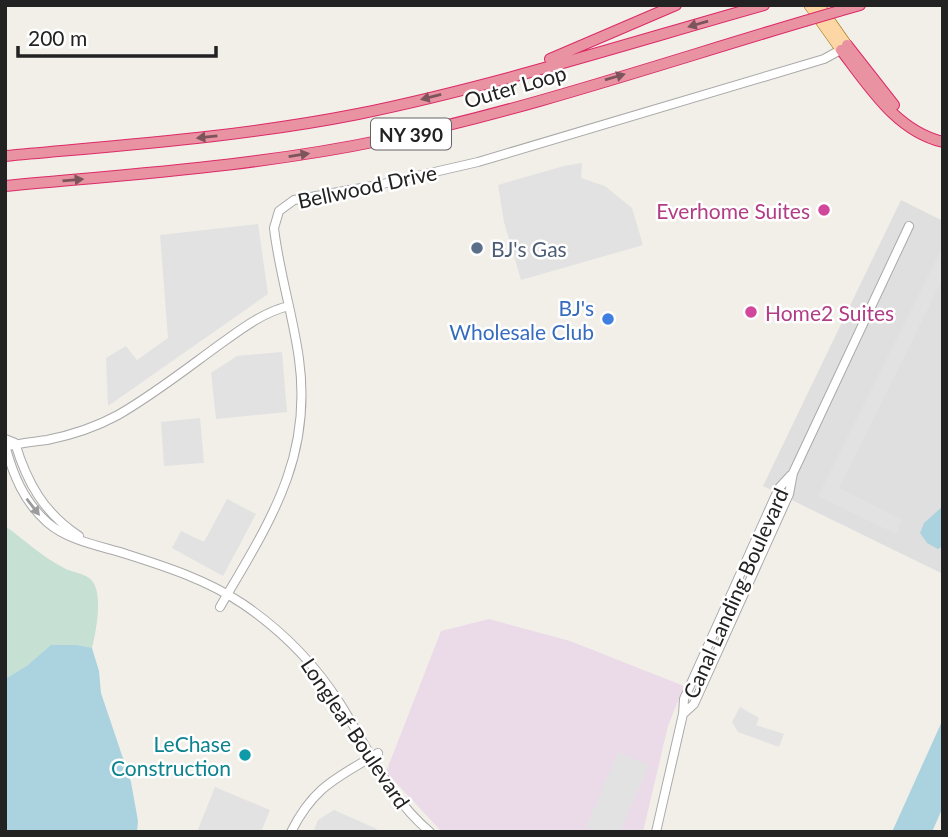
<svg xmlns="http://www.w3.org/2000/svg" width="948" height="837" font-family="Lato,sans-serif">
<style>
.residential{fill:#e0dfdf}
.industrial{fill:#ebdbe8}
.wetland{fill:#c6e0d4}
.parking{fill:#e2e2e2}
.water{fill:#aad3df}
.lines{fill:none;stroke-linecap:round;stroke-linejoin:round}
.minor-casing{stroke:#a9a9a9;stroke-width:10}
.major-casing{stroke:#a06b00;stroke-width:11}
.highway-casing{stroke:#dc2a67;stroke-width:12}
.minor{stroke:#fff;stroke-width:8}
.major{stroke:#fcd6a4;stroke-width:10}
.highway{stroke:#e892a2;stroke-width:10}
.highway-bridge-casing{stroke:#dc2a67;stroke-width:12;stroke-linecap:butt}
.highway-bridge{stroke:#e892a2;stroke-width:10}
.oneway{fill:#7b545c}
.oneway2{fill:#9c9c9c}
.hotel-dot{fill:#d1479c;stroke:#fff;stroke-width:2.5}
.service-dot{fill:#5c6f8a;stroke:#fff;stroke-width:2.5}
.shop-dot{fill:#3f7fe0;stroke:#fff;stroke-width:2.5}
.culture-dot{fill:#0f9aa8;stroke:#fff;stroke-width:2.5}
.labels{text-anchor:middle;dominant-baseline:central;stroke-width:5;stroke-linejoin:round;paint-order:stroke}
.shield{fill:#fff;stroke:#646464;stroke-width:2}
.shield-label{font-size:19px;font-weight:bold;fill:#222}
.street-label{font-size:21px;fill:#222;stroke:#fff}
.hotel-label{font-size:21px;fill:#b23c85;stroke:#fff;text-anchor:end}
.service-label{font-size:21px;fill:#4e5e75;stroke:#fff;text-anchor:start}
.shop-label{font-size:21px;fill:#366cbe;stroke:#fff;text-anchor:end}
.culture-label{font-size:21px;fill:#0d838f;stroke:#fff;text-anchor:end}
</style>
<rect width="100%" height="100%" fill="#f2efe9"/>
<path class="residential" d="M901,200l42,21v353l-180,-88z"/>
<path class="industrial" d="M489,619l81,22 114,45 -16,40 -25,106h-201l-56,-60 55,-141z"/>
<path class="wetland" d="M5,526c20,14 37,31 59,42 9,5 23,5 29,14 10,15 3,50 -1,66l-64,17 -23,14z"/>
<path class="parking" d="M582,163l-1,15 24,8 27,22 11,37 -122,35 -17,-58 -6,-37 66,-19z
M258,224l10,70 -160,112 -2,-48 20,-12 11,14 31,-22 -8,-103z
M943,246v32l-104,210 63,32 -6,14 -78,-38z
M282,352l5,60 -71,7 -5,-46 26,-17z
M200,418l4,45 -40,3 -3,-44z
M227,499l29,15 -33,62 -51,-28 9,-17 23,11z
M740,707l19,11 -3,7 28,9 -5,13 -41,-15 -6,-10z
M618,752l31,13 -29,67h-23l-11,-5z
M215,787l55,23 -9,22h-64z
M334,810l43,19 -1,3h-63l5,-12z"/>
<path class="water" d="M943,506v40l-5,3 -11,-6 -7,-10 4,-10z
M51,645h25l16,3 7,23 2,22 30,89 7,39 -1,11h-132v-153l23,-14z
M943,719v88l-11,25h-40z"/>
<g class="lines">
<defs>
<path id="minor" d="M5,439l10,4
M15,443c12,40 29,70 64,93
M5,445c8,30 19,57 43,78 21,18 53,23 78,31 41,13 81,26 117,50 38,26 71,59 96,98 29,45 48,94 91,130
M5,447c14,-4 28,-5 42,-7 25,-5 49,-13 71,-25 35,-20 68,-46 101,-70 21,-15 44,-33 70,-39
M220,607c48,-83 93,-147 79,-248 -6,-44 -20,-87 -25,-131l5,-17 15,-11 84,-15 100,-23 346,-103 20,-11
M683,714l11,-10 95,-210 4,-21 116,-247
M291,832c23,-46 46,-54 87,-79
M656,832l27,-118 1,-15 95,-211 12,-13"/>
<path id="major" d="M809,5l32,45
M819,5l28,40"/>
<path id="highway" d="M839,11l21,-6
M847,45l47,60
M841,50c28,36 55,81 102,92
M550,59l126,-54
M5,156c118,-11 237,-19 353,-42 137,-28 271,-71 406,-109
M5,186c127,-12 254,-20 378,-46 143,-30 283,-78 422,-119"/>
</defs>
<use href="#minor" class="minor-casing"/>
<use href="#major" class="major-casing"/>
<use href="#highway" class="highway-casing"/>
<use href="#minor" class="minor"/>
<use href="#major" class="major"/>
<use href="#highway" class="highway"/>
<defs>
<path id="highway-bridge" d="M805,21l34,-10"/>
</defs>
<use href="#highway-bridge" class="highway-bridge-casing"/>
<use href="#highway-bridge" class="highway-bridge"/>
</g>
<defs><path id="oneway-solid" d="M-6-.8H1V-3.2L6.5 0L1 3.2V.8H-6Z" transform="scale(1.75)"/></defs>
<g class="oneway">
<use href="#oneway-solid" transform="translate(698 24) rotate(164)"/>
<use href="#oneway-solid" transform="translate(615 77) rotate(-16)"/>
<use href="#oneway-solid" transform="translate(431 97) rotate(166)"/>
<use href="#oneway-solid" transform="translate(207 137) rotate(174)"/>
<use href="#oneway-solid" transform="translate(299 155) rotate(-9)"/>
<use href="#oneway-solid" transform="translate(73 180) rotate(-5)"/>
</g>
<use class="oneway2" href="#oneway-solid" transform="translate(33 507) rotate(52)"/>
<g class="hotel-dot">
<circle cx="824" cy="210" r="7"/>
<circle cx="751" cy="312" r="7"/>
</g>
<circle class="service-dot" cx="477" cy="248" r="7"/>
<circle class="shop-dot" cx="608" cy="319" r="7"/>
<circle class="culture-dot" cx="245" cy="755" r="7"/>
<g class="labels">
<rect class="shield" x="371" y="118.5" width="80" height="31" rx="5"/>
<g class="shield-label">
<text x="411" y="134">NY 390</text>
</g>
<g class="street-label">
<text transform="translate(515 86) rotate(-16)">Outer Loop</text>
<text transform="translate(367 186) rotate(-12)">Bellwood Drive</text>
<text transform="translate(735 593) rotate(-66)">Canal Landing Boulevard</text>
<text transform="translate(356 733) rotate(56)">Longleaf Boulevard</text>
</g>
<g class="hotel-label">
<text x="810" y="210">Everhome Suites</text>
<text x="765" y="312" text-anchor="start">Home2 Suites</text>
</g>
<g class="service-label">
<text x="491" y="248">BJ's Gas</text>
</g>
<g class="shop-label">
<text x="594" y="307">BJ's<tspan x="594" dy="24">Wholesale Club</tspan></text>
</g>
<g class="culture-label">
<text x="231" y="743">LeChase<tspan x="231" dy="24">Construction</tspan></text>
</g>
</g>
<rect width="948" height="837" fill="none" stroke="#222222" stroke-width="14"/>
<path d="M18 46v10h198v-10" fill="none" stroke="#222222" stroke-width="3.5"/>
<text x="28" y="46" font-size="21" fill="#222222" stroke="#ffffff" stroke-width="5" paint-order="stroke">200 m</text>
</svg>
